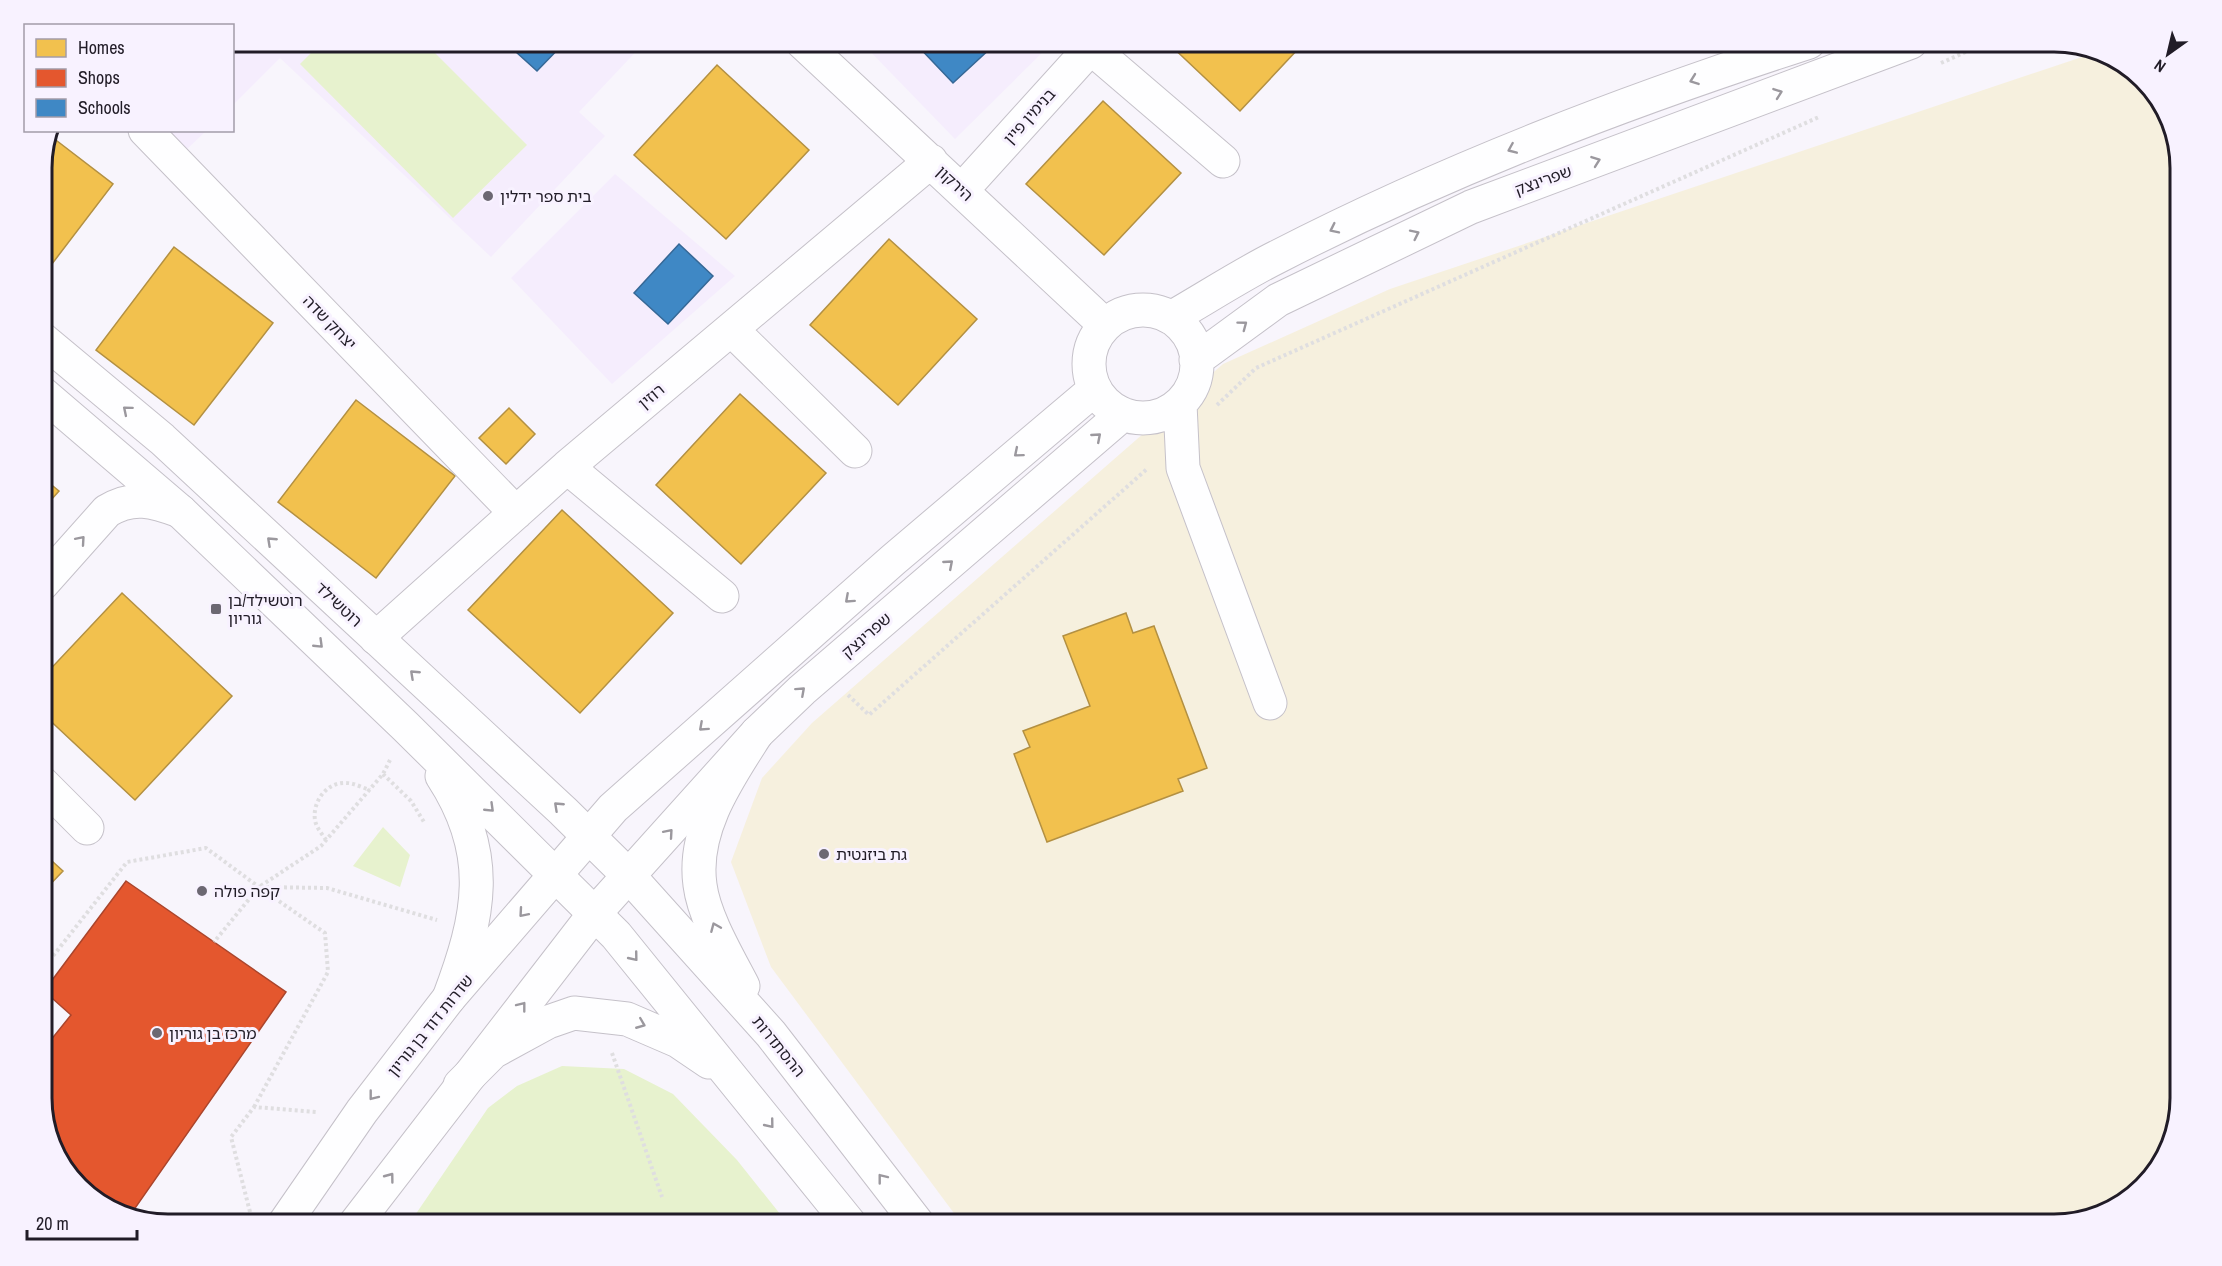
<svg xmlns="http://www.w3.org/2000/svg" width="2222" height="1266" font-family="'Archivo Narrow','Noto Sans Hebrew',sans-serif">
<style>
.built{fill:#f5edfd}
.green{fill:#e7f2ce}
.sand{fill:#f6f0de}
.homes{fill:#f2c14e;stroke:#b39042;stroke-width:1.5}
.shops{fill:#e4572e;stroke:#aa452c;stroke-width:1.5}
.schools{fill:#3f88c5;stroke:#366896;stroke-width:1.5}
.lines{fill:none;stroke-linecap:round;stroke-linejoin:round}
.minor-casing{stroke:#c5c1c9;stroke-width:35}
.major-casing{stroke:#c5c1c9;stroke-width:35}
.path{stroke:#dfdee0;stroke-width:4;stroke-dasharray:3 3;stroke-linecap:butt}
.minor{stroke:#fefeff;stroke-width:33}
.major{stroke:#fefeff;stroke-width:33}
.oneway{stroke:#9b989e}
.poi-dot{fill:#6c6872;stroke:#f8f2ff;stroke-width:2}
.labels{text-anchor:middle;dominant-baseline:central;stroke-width:6;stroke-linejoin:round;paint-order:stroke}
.street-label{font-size:16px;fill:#211c27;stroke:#f8f2ff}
.poi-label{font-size:16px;fill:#211c27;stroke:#f8f2ff;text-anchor:start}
.rim{fill:none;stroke:#211c27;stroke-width:3}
</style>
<rect width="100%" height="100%" fill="#f8f5fc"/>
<path class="built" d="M233,42h412l-66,70 26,24 -114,121 -211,-199 -47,47z
M861,42h192l-98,97z
M167,131h39l-21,20z
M615,174l120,102 -123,108 -101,-106z"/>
<path class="green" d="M322,42h102l103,103 -74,73 -153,-154z
M383,827l27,28 -10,32 -47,-21z
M562,1066l62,3 49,25 64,66 51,64h-379l79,-116 29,-22z"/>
<path class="sand" d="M2094,53l22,6 47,46 17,56v937l-17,62 -46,47 -63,17h-1092l-191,-257 -40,-105 31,-84 50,-55 411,-359 167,-75z"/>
<path class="homes" d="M1167,42h123l8,7 -58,62z
M717,65l92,85 -83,89 -92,-84z
M1103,101l78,72 -77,82 -78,-71z
M48,134l65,50 -71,93v-116z
M889,239l88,80 -79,86 -88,-80z
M174,247l99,76 -79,102 -98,-75z
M740,394l86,79 -85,91 -85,-79z
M356,400l99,76 -79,102 -98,-76z
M509,408l26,26 -29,30 -27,-26z
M42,477l17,14 -17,19z
M562,510l111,103 -93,100 -112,-103z
M122,593l110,103 -97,104 -93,-87v-35z
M1126,613l7,20 21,-7 53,142 -29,11 5,12 -136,51 -33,-88 16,-7 -7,-16 67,-25 -27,-70z
M42,852l21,19 -21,22z"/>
<path class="shops" d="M126,881l160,111 -155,222 -25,-7 -47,-46 -17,-56v-54l29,-36 -27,-24z"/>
<path class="schools" d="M505,42h60l-28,29z
M914,42h75l4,4 -40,37z
M679,244l34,32 -45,48 -34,-31z"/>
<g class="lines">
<defs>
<path id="minor" d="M802,42l303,283
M1091,48l132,113
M145,130l371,383
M962,190l134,-148
M1089 364a54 54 0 1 1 108 0a54 54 0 1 1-108 0Z
M1171,318c35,-20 70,-43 106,-61 171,-88 350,-156 532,-215
M731,329l124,122
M1196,360l82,-60 193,-93 440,-165
M1180,404l3,64 87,235
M567,467l155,129
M42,584l65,-73c26,-16 46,-10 73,0
M376,638l191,-171 364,-306
M42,783l45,45
M284,1224l78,-113 87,-113 164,-190 280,-248 202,-171
M355,1224l240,-311 162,-180 45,-43 321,-276"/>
<path id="major" d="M42,339l120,100 401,372 66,65 142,158 147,190
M42,393l138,118 225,215 211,209 234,289
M442,776c51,78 38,140 7,222
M743,986c-15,-29 -39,-69 -43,-101 -8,-56 29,-108 57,-152
M460,1085l33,-33 55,-30 26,-9 53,6 51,22 31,21"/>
</defs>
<use href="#minor" class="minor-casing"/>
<use href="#major" class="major-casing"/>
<path class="path" d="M1941,63l47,-21
M1217,405l39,-37 563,-251
M848,695l21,20 278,-246
M390,760l-7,14 -62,72 -62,41 68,1 110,32
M383,774l28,27 13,21
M326,840c-4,-6 -10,-13 -11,-20 -3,-18 12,-39 32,-37 7,0 16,5 23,7
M42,970l85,-108 79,-14 53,39 -45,55
M612,1053l50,144
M254,1107l74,-135 -3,-39 -65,-45
M250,1212l-19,-75 23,-30 63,5"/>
<use href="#minor" class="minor"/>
<use href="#major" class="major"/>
</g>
<defs><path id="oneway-chevron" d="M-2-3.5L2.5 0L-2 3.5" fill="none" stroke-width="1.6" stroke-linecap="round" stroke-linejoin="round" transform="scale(1.5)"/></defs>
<g class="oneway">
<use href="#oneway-chevron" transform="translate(1694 80) rotate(160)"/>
<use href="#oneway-chevron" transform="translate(1778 93) rotate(-20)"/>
<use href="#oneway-chevron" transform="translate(1512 149) rotate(157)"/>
<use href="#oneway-chevron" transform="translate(1596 161) rotate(-20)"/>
<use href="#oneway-chevron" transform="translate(1334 229) rotate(154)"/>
<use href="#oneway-chevron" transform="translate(1415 234) rotate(-26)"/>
<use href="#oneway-chevron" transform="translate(1243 325) rotate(-37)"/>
<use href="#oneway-chevron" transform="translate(127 410) rotate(-140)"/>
<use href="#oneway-chevron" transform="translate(1097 437) rotate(-41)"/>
<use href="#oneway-chevron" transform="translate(1018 453) rotate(140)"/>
<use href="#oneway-chevron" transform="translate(81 540) rotate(-49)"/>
<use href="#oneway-chevron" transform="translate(271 541) rotate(-137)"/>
<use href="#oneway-chevron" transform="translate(949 564) rotate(-41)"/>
<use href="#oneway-chevron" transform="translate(849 599) rotate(138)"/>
<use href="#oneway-chevron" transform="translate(319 644) rotate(44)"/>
<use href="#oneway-chevron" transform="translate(414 674) rotate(-137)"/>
<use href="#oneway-chevron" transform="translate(801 691) rotate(-42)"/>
<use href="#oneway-chevron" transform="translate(703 727) rotate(138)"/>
<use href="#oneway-chevron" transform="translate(558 806) rotate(-137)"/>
<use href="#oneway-chevron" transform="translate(490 808) rotate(44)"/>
<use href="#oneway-chevron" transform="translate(669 833) rotate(-49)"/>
<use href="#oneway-chevron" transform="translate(523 913) rotate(131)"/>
<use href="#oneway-chevron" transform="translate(715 927) rotate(-113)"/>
<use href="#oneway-chevron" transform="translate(634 957) rotate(51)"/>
<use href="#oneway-chevron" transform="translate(522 1006) rotate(-52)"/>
<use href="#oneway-chevron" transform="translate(641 1024) rotate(22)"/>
<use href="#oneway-chevron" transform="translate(373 1096) rotate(128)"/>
<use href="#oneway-chevron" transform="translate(770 1124) rotate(51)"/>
<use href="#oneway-chevron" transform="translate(390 1177) rotate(-53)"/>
<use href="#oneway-chevron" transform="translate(882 1178) rotate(-128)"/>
</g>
<g class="poi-dot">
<circle cx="488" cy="196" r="6"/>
<rect x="210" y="603" width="12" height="12" rx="3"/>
<circle cx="824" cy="854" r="6"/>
<circle cx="202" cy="891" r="6"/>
<circle cx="157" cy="1033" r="6"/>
</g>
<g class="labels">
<g class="street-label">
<text transform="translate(1029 116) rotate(-48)">בנימין פיין</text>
<text transform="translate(1543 180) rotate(-20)">שפרינצק</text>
<text transform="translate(955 183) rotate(43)">הירקון</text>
<text transform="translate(330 322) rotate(46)">יצחק שדה</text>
<text transform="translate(651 396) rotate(-40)">רוזין</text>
<text transform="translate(339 604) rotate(43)">רוטשילד</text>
<text transform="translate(866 635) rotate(-41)">שפרינצק</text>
<text transform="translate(430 1025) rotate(-51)">שדרות דוד בן גוריון</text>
<text transform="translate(779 1046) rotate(51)">ההסתדרות</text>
</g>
<g class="poi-label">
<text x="500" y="196">בית ספר ידלין</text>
<text x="228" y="600">רוטשילד/בן<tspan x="228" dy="18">גוריון</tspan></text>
<text x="836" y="854">גת ביזנטית</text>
<text x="214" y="891">קפה פולה</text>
<text x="169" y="1033">מרכז בן גוריון</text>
</g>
</g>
<path d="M0 0H2222V1266H0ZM168 52H2054A116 116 0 0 1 2170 168V1098A116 116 0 0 1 2054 1214H168A116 116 0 0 1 52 1098V168A116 116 0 0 1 168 52Z" fill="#f8f2ff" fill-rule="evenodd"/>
<path class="rim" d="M168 52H2054A116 116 0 0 1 2170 168V1098A116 116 0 0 1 2054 1214H168A116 116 0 0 1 52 1098V168A116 116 0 0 1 168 52Z"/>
<rect x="24" y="24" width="210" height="108" fill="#f8f2ff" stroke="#a29ca9" stroke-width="1.5"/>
<rect x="36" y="39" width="30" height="18" fill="#f2c14e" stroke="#a29ca9" stroke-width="1.5"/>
<text x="78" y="54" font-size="18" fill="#211c27">Homes</text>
<rect x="36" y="69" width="30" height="18" fill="#e4572e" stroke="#a29ca9" stroke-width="1.5"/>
<text x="78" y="84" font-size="18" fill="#211c27">Shops</text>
<rect x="36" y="99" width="30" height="18" fill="#3f88c5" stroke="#a29ca9" stroke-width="1.5"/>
<text x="78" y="114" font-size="18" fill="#211c27">Schools</text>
<g transform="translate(2168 54) rotate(214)" stroke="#f8f2ff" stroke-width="4.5" paint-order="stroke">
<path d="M0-4.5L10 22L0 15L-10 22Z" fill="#211c27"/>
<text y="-9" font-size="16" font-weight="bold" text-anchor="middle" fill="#211c27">N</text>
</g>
<path d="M27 1230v9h110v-9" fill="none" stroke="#211c27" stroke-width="3"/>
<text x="36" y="1230" font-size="18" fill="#211c27" stroke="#f8f2ff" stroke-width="4.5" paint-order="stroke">20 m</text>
</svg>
